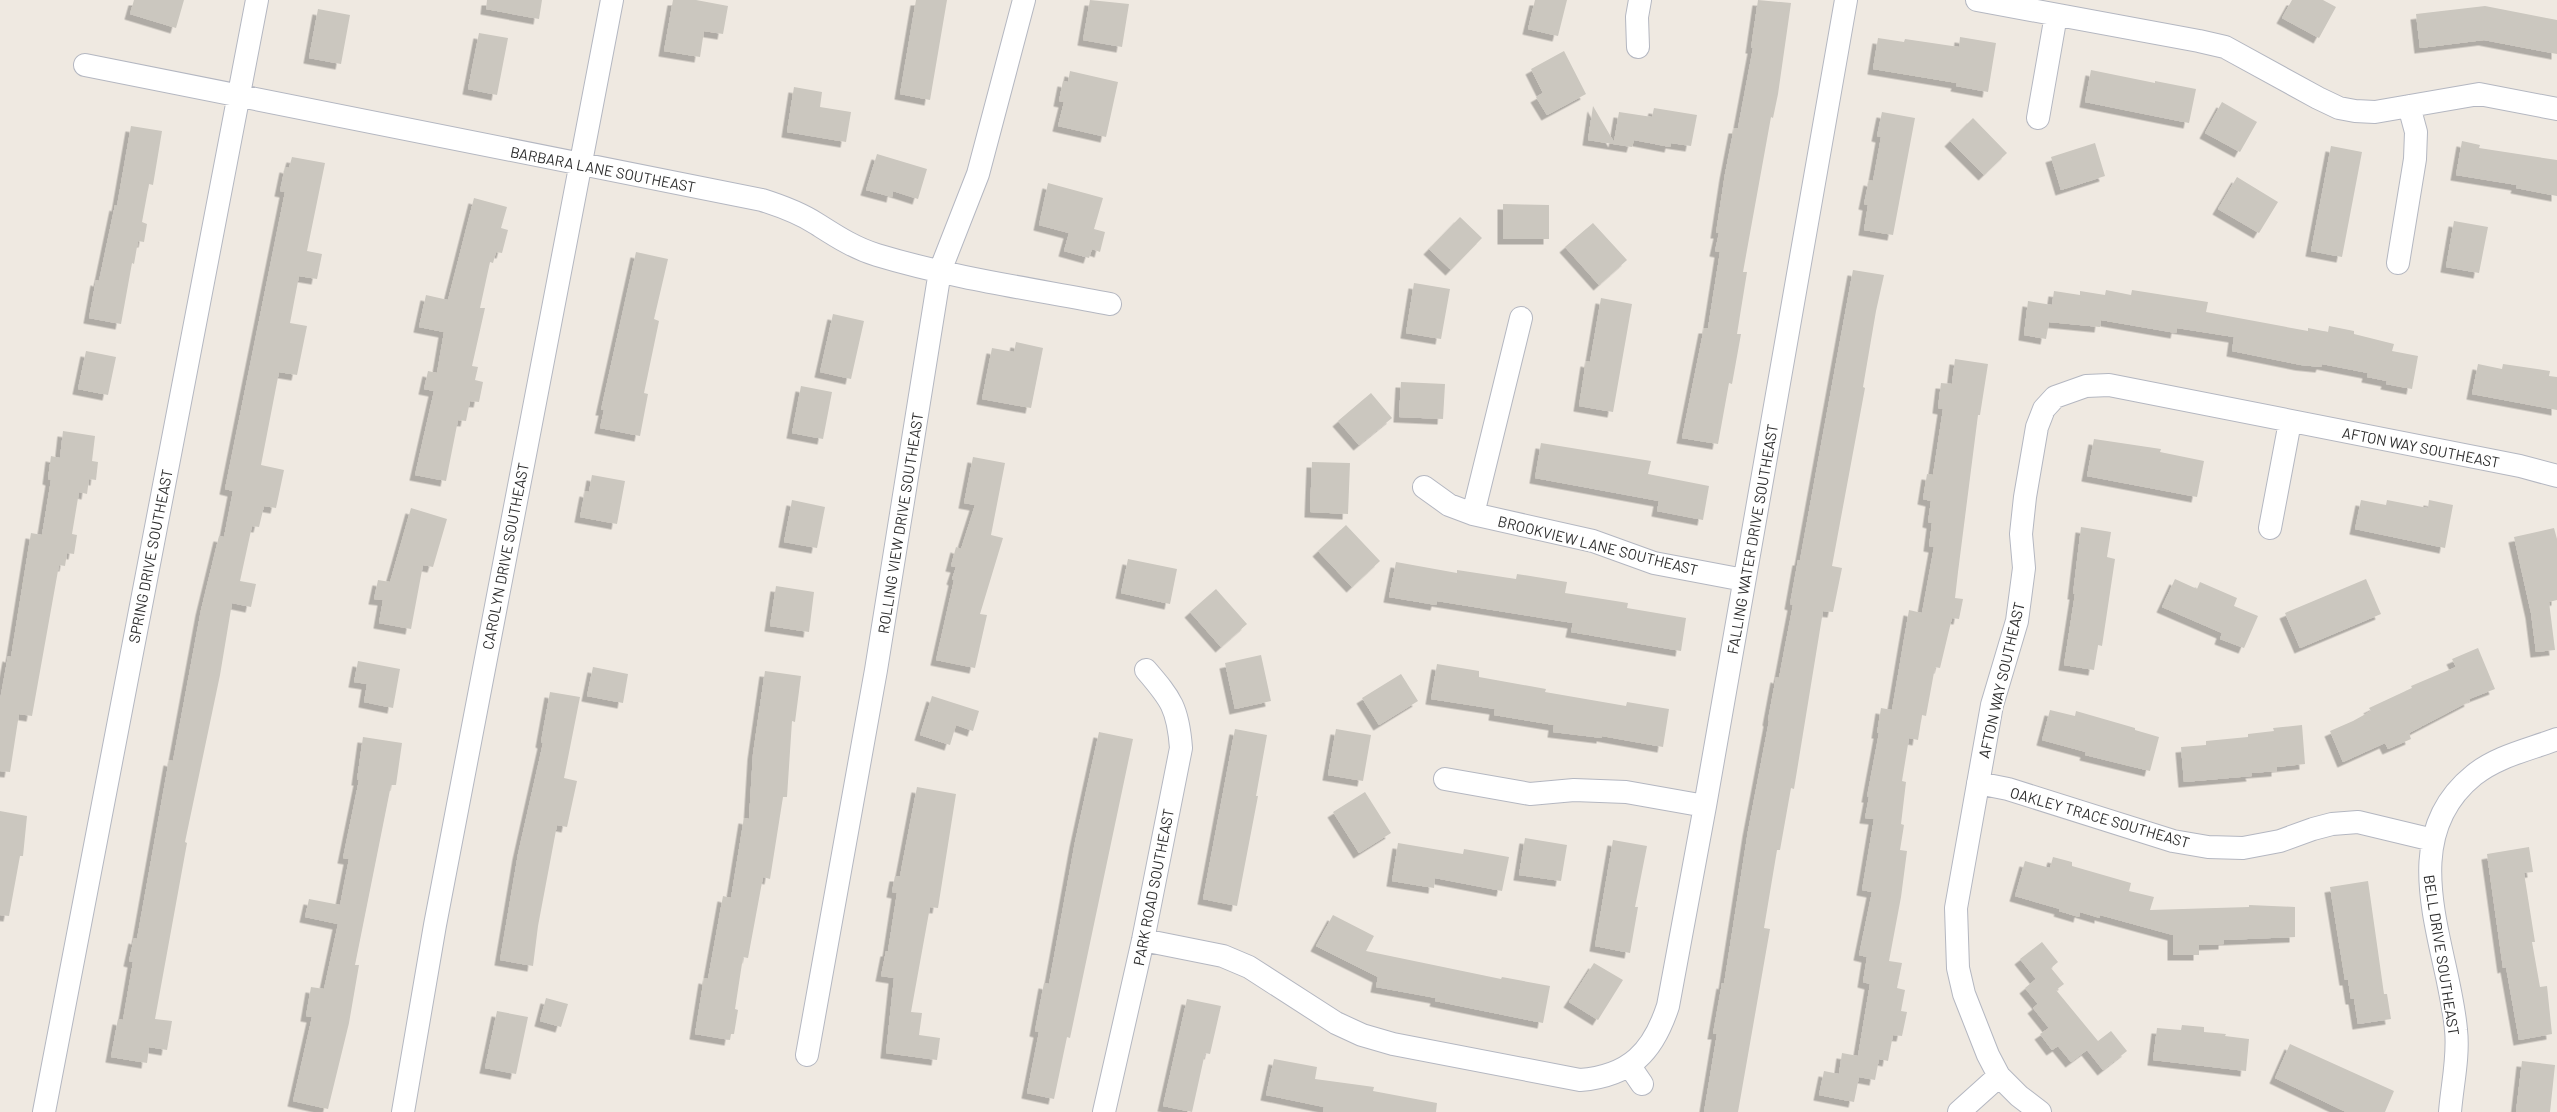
<svg xmlns="http://www.w3.org/2000/svg" width="2557" height="1112" font-family="Barlow,sans-serif">
<style>
.building{fill:#cbc7bf;filter:url(#shadow)}
.lines{fill:none;stroke-linecap:round;stroke-linejoin:round}
.minor-casing{stroke:#b4b7c1;stroke-width:24}
.minor{stroke:#fff;stroke-width:22}
.labels{text-anchor:middle;dominant-baseline:central;stroke-width:4.5;stroke-linejoin:round;paint-order:stroke}
.street-label{font-size:15px;fill:#2e2e2e;stroke:#fff}
</style>
<defs>
<filter id="shadow"><feDropShadow dx="-5.5" dy="5.5" stdDeviation="0" flood-color="#0004"/></filter>
</defs>
<rect width="100%" height="100%" fill="#efe9e1"/>
<path class="building" d="M134,0h50l-8,28 -46,-14z
M487,0h55l-3,19 -53,-10z
M673,0h23l32,6 -5,28 -19,-3 -4,26 -36,-6z
M916,0h31l-17,100 -30,-6z
M1090,0l39,4 -7,43 -39,-7z
M1535,0h32l-9,36 -30,-7z
M1758,0l33,3 -13,91 -5,24 -2,-1 -28,155h4l-10,62h4l-9,50 -3,-1 -11,61 -36,-6 22,-110h4l12,-76 -5,-1 4,-18h-3l9,-59 9,-46h4l15,-80h-2z
M2292,0h31l13,7 -17,31 -37,-20z
M2485,6l72,14v34l-73,-14 -64,8 -4,-34z
M318,9l32,6 -9,49 -32,-6z
M479,33l29,5 -11,57 -29,-6z
M1960,37l36,6 -8,49 -32,-6 1,-3 -84,-14 5,-31 26,4 1,-3 54,8z
M1564,51l22,43 -39,21 -11,-18 7,-4 -12,-24z
M2091,70l64,13v-2l41,8 -7,34 -104,-21z
M1070,71l48,11 -12,55 -48,-11 6,-24 -5,-1 4,-20 5,1z
M794,87l28,5 -2,15 31,5 -5,30 -59,-10z
M2222,102l35,20 -17,30 -35,-19z
M1593,106l21,36 5,-30 33,5 2,-9 43,7 -6,31 -20,-3 -1,4 -36,-7 -2,7 -44,-7z
M1882,112l33,6 -22,117 -29,-5 4,-25 -4,-1 5,-24 4,1 8,-44 -4,-1z
M1973,118l34,35 -23,22 -34,-34z
M131,126l31,5 -9,54 -4,-1 -7,38 5,2 -3,18 -6,-1 -4,23 -2,-1 -11,61 -32,-6 7,-38 3,1 16,-76 2,1z
M2462,141l18,4 -1,3 78,12v36l-41,-8 1,-3 -61,-10z
M2095,143l10,33 -44,14 -10,-33z
M2331,146l31,6 -20,105 -31,-6z
M877,154l50,15 -9,30 -25,-8 -1,6 -26,-7z
M292,157l33,6 -18,88 15,3 -5,25 -18,-3 -9,47 17,3 -10,49 -18,-3 -18,93 23,5 -8,38 -12,-2 -5,21 -7,-1 -12,55 16,3 -5,23 -19,-4 -12,72 -35,167 2,1 -32,176 17,2 -5,29 -18,-3 -2,16 -36,-6 7,-38 5,1 10,-58 -4,-1 5,-23 3,1 32,-179 4,1 28,-151 18,-74 5,1 9,-46 -8,-2 60,-297 -5,-1 5,-24 4,1z
M2237,177l41,25 -19,31 -41,-24z
M1048,183l55,15 -9,31 11,3 -5,20 -8,-3 -3,9 -25,-7 5,-18 -30,-8z
M474,198l33,9 -6,21 7,2 -6,23 -6,-1 -3,11 -3,-1 -10,46h5l-13,58 6,1 -3,13 8,2 -4,20 -9,-1 -4,20 -8,-1 -12,61 -31,-6 19,-84 -10,-2 4,-18 9,2 7,-41 -25,-5 7,-32 22,5z
M1503,204l46,1v34h-46z
M1460,217l22,21 -31,32 -22,-21z
M2454,221l34,6 -9,46 -33,-6z
M1593,223l34,37 -28,25 -34,-38z
M636,252l32,7 -14,60 5,2 -15,72 4,1 -8,42 -40,-8 4,-18h-3z
M1853,270l31,5 -8,36 -13,76 2,1 -33,178 10,2 -9,44 -10,-1 -29,178 -3,-1 -11,62h-3l-13,78 6,1 -32,183h-34l13,-78h-4l9,-51 2,1 24,-153 21,-110 -1,-1 8,-43 3,1 7,-37 7,-36 -3,-1 8,-44h2z
M1414,283l36,6 -9,50 -35,-6z
M2106,290l25,5 1,-5 76,12 -2,10 102,19v-3l20,4 1,-6 25,5v3l40,10 -2,7 26,5 -6,33 -26,-5 1,-3 -20,-4 1,-4 -46,-9 -1,3 -20,-2 -69,-14 2,-14 -57,-9 -1,5 -75,-13 -1,7 -51,-5 -3,17 -22,-4 4,-34 24,4 2,-14 26,4v-4l25,4z
M1601,298l31,6 -19,108 -34,-6 7,-45 4,1z
M833,314l31,7 -13,58 -31,-7z
M1016,342l27,6 -12,60 -49,-9 10,-51 22,4z
M86,351l30,6 -8,38 -30,-6z
M1955,359l33,5 -8,51h-2l-20,157 -3,26 8,1 -4,20 -7,-1 -12,50 -5,-1 -9,49 -4,-1 -4,25 -9,-2 -7,43 4,1 -5,42 3,1 -4,25 7,1 -6,46 -12,64 13,2 -5,25 8,2 -4,21 6,1 -5,24 -9,-1 -5,26 -9,-2 -4,21 -16,-3 -5,25 -35,-7 5,-24 15,3 3,-21 16,3 12,-72 -7,-2 4,-25 -8,-2 13,-63 -10,-2 12,-71 -9,-1 4,-21h-2l12,-64h-2l4,-25 11,2 17,-100 13,3 12,-66 -5,-1 3,-23 -4,-1 3,-21 -8,-2 4,-25 6,1 10,-66 -5,-1 3,-25 11,1z
M2478,364l24,5 1,-5 47,7 -1,5 8,1v33l-85,-16z
M1401,382l44,2 -2,35 -44,-2z
M801,386l31,6 -9,47 -31,-6z
M1371,393l21,25 -33,27 -21,-24z
M63,431l32,5 -3,25 6,1 -2,18 -7,-1 -2,15 -8,-2 -7,42 5,1 -3,19 -7,-1 -2,13 -6,-1 -27,151 -13,-2 -9,58 -10,-1v-71l8,-44 3,1 20,-124 11,2 9,-55 -3,-1 3,-23 9,2z
M2094,439l67,10 -1,3 44,9 -7,36 -110,-21z
M1541,443l110,18 -3,13 61,12 -6,34 -46,-9 2,-10 -124,-23z
M973,457l32,6 -14,72 12,3 -23,76 7,1 -12,53 -39,-8 18,-80 -2,-1 4,-12 -5,-1 5,-19 5,2 14,-44 -11,-2z
M1312,462l38,1 -2,51 -38,-2z
M592,475l33,6 -8,43 -37,-7 5,-26 4,1z
M792,500l33,7 -8,41 -33,-6z
M2361,500l25,5 1,-5 41,8 1,-8 24,5 -8,43 -90,-19z
M411,508l36,11 -14,48 -10,-2 -12,64 -32,-6 4,-23 -9,-1 4,-19 12,2z
M1346,525l34,36 -28,26 -34,-36z
M2081,527l30,5 -4,25 8,2 -13,87 -4,-1 -4,25 -30,-5 11,-71h-2z
M2554,528l3,11v61l-8,2 6,48 -19,2 -5,-39 -17,-76z
M1128,559l49,10 -7,35 -49,-11z
M1396,562l61,11v-3l59,9 1,-5 50,8 -2,11 63,10 -1,5 59,10 -5,33 -110,-19 2,-9 -136,-22 -1,4 -47,-8z
M2175,579l22,10 3,-7 37,16 -3,8 24,10 -14,32 -24,-9 2,-6 -60,-26z
M2366,579l15,35 -81,34 -15,-35z
M776,586l38,6 -5,40 -39,-6z
M1216,589l31,35 -26,23 -31,-35z
M2478,648l17,41 -26,10 1,2 -61,32 2,6 -23,10 -3,-6 -42,19 -13,-31 23,-10 18,-10 -2,-3 43,-20 -1,-2 45,-19 -4,-8z
M1261,655l10,46 -36,8 -10,-46z
M358,661l42,8 -7,39 -29,-6 3,-18 -13,-2z
M1437,664l42,7v6l67,12 -1,3 81,14 1,-4 42,7 -6,38 -61,-11v2l-49,-6 1,-7 -60,-10 1,-6 -64,-10z
M593,667l35,7 -5,29 -36,-7z
M765,671l36,5 -6,46 -3,-1 -5,76h-4l-13,82 -7,-2 -15,81 -5,-1 -8,52 3,1 -4,24h-3l-1,6 -35,-6 9,-56 4,1 15,-83 8,2 13,-80 5,1 4,-65z
M1401,674l17,27 -39,24 -17,-27z
M550,692l30,5 -16,81 13,3 -10,46 -10,-2 -19,101 -5,40 -33,-6 18,-106 25,-111 -2,-1z
M932,696l47,15 -6,20 -17,-6 -6,20 -30,-10z
M2050,710l25,6 1,-5 59,17v2l24,7 -9,34 -65,-16 1,-3 -44,-12z
M2302,725l3,39 -28,3v4l-26,2 1,3 -68,6 -3,-35 25,-2v-4l42,-4v-3l26,-3 -1,-3z
M1235,729l32,6 -11,61h2l-21,110 -34,-7z
M1336,729l35,6 -8,46 -35,-6z
M1099,732l34,7 -63,299 -3,-1 -13,62 -27,-6 12,-61 -4,-1 9,-48 5,1 26,-142z
M363,737l39,6 -6,42h-5l-36,180h4l-10,58 -21,86 -35,-8 19,-84 -6,-1 5,-29 13,2 14,-65 -33,-7 4,-18 31,6 9,-46 -6,-1 16,-78h-2z
M917,787l39,7 -18,114 -8,-1 -19,105 11,1 -3,22 21,3 -3,22 -51,-7 8,-75 -13,-2 5,-25h2l9,-58 -5,-1 3,-16h5z
M1365,792l26,41 -32,20 -26,-41z
M0,811l27,5 -4,40h-3l-11,60 -9,-1z
M1525,838l42,7 -6,36 -42,-6z
M1613,840l34,6 -12,61h3l-8,46 -35,-7z
M1398,843l65,11 1,-5 45,8 -7,34 -67,-13 -1,10 -42,-7z
M2529,847l4,25 -9,1 11,69h-3l8,45 7,-1 5,48 -33,6 -13,-73 -3,1 -16,-114z
M2053,857l19,5v4l59,17 -2,8 25,6 -4,13 99,-3v-2l46,2v30l-71,3v4l-25,1v10h-26v-20l-73,-20v3l-20,-6 -1,5 -20,-6 1,-2 -45,-13 10,-35 25,7z
M2368,881l16,113h3l4,25 -33,5 -4,-25h-3l-3,-19h-3l-15,-93z
M1333,915l41,21 -8,15 135,28 1,-2 48,9 -7,37 -108,-22 1,-3 -60,-11 2,-10 -62,-31z
M2042,942l16,20 -7,6 13,16 -8,6 42,51 13,-10 16,20 -24,19 -16,-20 -16,12 -13,-16 -6,4 -12,-16 9,-6 -16,-20 5,-4 -13,-16 11,-9 -16,-20z
M1594,963l29,17 -25,40 -29,-18z
M546,998l22,6 -7,23 -21,-6z
M1187,999l34,7 -11,48 -5,-1 -13,59 -29,-6z
M497,1011l31,6 -12,57 -31,-6z
M2182,1025l22,2v5l22,2 -1,2 24,3 -3,32 -93,-11 4,-32 24,2z
M2290,1044l104,47 -9,21h-39l-71,-34z
M1274,1059l43,8 -2,12 59,8 -1,4 64,12 -1,9h-113l1,-5 -58,-12z
M2522,1061l33,4 -5,47h-34z"/>
<g class="lines">
<defs>
<path id="minor" d="M1977,0l222,41 26,6 93,51 21,10 16,3 20,1 104,-18 78,15
M1638,47l-1,-30 3,-17
M85,65l677,135c19,6 38,13 55,24 19,12 37,24 60,31 76,23 155,34 233,49
M2038,118l18,-103
M2398,263l17,-104 1,-27 -7,-26
M1424,487l25,18 24,9 120,27 61,22 90,17
M1473,514l48,-196
M2270,528l20,-106
M1445,779l85,15 44,-4 52,2 79,14
M1978,783l30,6 165,52 35,6 35,1 37,-7 33,-12 19,-5 26,-2 75,18
M1143,940l80,16 26,11 87,56 26,12 31,9 187,36c50,-4 73,-28 88,-74l37,-200 141,-806
M807,1055l69,-385 64,-399 38,-97 46,-174
M1629,1065l13,19
M44,1112l213,-1112
M403,1112l32,-187 177,-925
M1104,1112l39,-172 38,-192c-3,-40 -10,-49 -35,-78
M1959,1112l40,-36
M2040,1112l-21,-16 -20,-20 -11,-21 -24,-61 -6,-26 -2,-60 36,-203 25,-84 7,-53 -3,-34 4,-37 12,-70 7,-18 11,-12 31,-11 23,-1 411,81 37,10
M2450,1112c2,-26 9,-56 6,-82 -7,-83 -64,-189 18,-255 24,-19 54,-25 83,-36"/>
</defs>
<use href="#minor" class="minor-casing"/>
<use href="#minor" class="minor"/>
</g>
<g class="labels">
<g class="street-label">
<text transform="translate(603 169) rotate(11)">BARBARA LANE SOUTHEAST</text>
<text transform="translate(2421 447) rotate(11)">AFTON WAY SOUTHEAST</text>
<text transform="translate(900 523) rotate(-81)">ROLLING VIEW DRIVE SOUTHEAST</text>
<text transform="translate(1752 539) rotate(-80)">FALLING WATER DRIVE SOUTHEAST</text>
<text transform="translate(1598 545) rotate(14)">BROOKVIEW LANE SOUTHEAST</text>
<text transform="translate(150 556) rotate(-79)">SPRING DRIVE SOUTHEAST</text>
<text transform="translate(505 556) rotate(-79)">CAROLYN DRIVE SOUTHEAST</text>
<text transform="translate(2001 680) rotate(-77)">AFTON WAY SOUTHEAST</text>
<text transform="translate(2100 817) rotate(16)">OAKLEY TRACE SOUTHEAST</text>
<text transform="translate(1153 887) rotate(-79)">PARK ROAD SOUTHEAST</text>
<text transform="translate(2442 955) rotate(81)">BELL DRIVE SOUTHEAST</text>
</g>
</g>
</svg>
